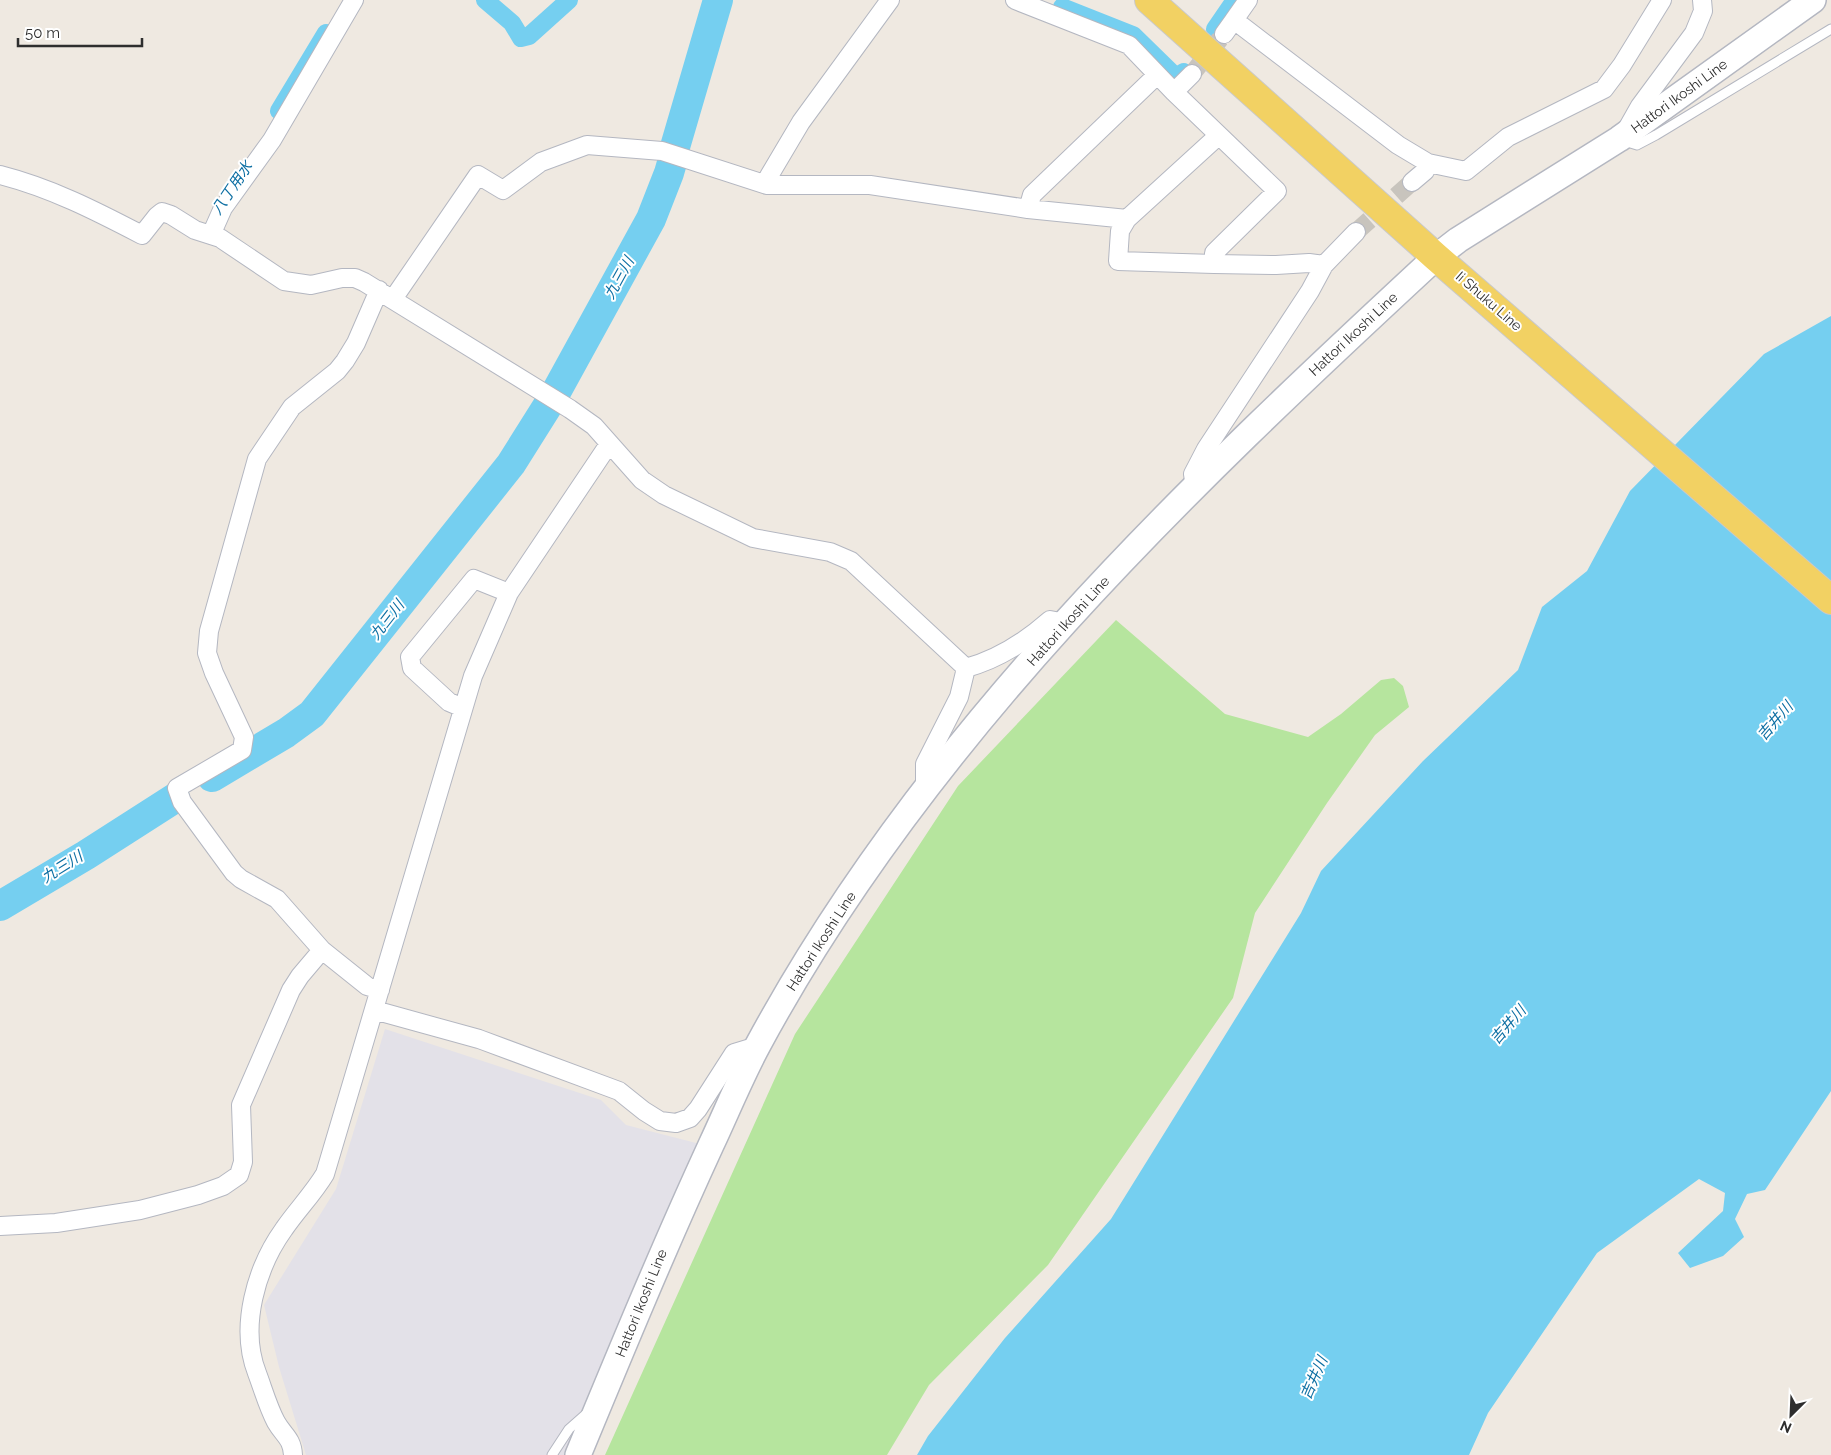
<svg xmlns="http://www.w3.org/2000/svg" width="1831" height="1455" font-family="Raleway,'Noto Sans JP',sans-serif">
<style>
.industrial{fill:#e3e1e8}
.green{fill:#b6e59e}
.water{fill:#75cff0}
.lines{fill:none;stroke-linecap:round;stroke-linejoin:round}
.canal{stroke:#75cff0;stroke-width:18}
.river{stroke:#75cff0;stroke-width:30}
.street-tunnel{stroke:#c8c4bd;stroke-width:18;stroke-dasharray:18 9;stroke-linecap:butt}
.lane-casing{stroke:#b4b7c1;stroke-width:11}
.street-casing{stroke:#b4b7c1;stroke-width:20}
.secondary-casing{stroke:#b4b7c1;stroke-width:28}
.primary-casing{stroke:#c9c9c9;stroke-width:30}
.lane{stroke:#fff;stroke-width:9}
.street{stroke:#fff;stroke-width:18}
.secondary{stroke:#fff;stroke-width:25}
.primary{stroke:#f2d163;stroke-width:28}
.labels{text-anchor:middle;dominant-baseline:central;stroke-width:4;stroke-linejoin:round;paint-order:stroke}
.street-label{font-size:14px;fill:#2e2e2e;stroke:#fff}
.water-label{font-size:15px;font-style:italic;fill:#0d6fa3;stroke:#fff}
</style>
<rect width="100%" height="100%" fill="#efe9e1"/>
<path class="industrial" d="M385,1029l216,71 25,25 74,19 -132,311h-262l-27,-88 -15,-62 72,-116z"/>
<path class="green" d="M1116,620l109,94 83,23 33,-23 40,-34 13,-2 9,8 6,21 -34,28 -48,68 -72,110 -22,85 -185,267 -119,120 -42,70h-282l190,-421 163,-248z"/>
<path class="water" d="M1831,316v775l-66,99 -18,4 -12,25 9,18 -21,19 -33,12 -12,-15 45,-42 2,-18 -26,-14 -102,74 -109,160 -19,42h-552l11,-19 77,-98 106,-119 190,-306 20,-42 102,-110 95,-91 24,-63 45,-36 43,-80 134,-137z"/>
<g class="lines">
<path class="canal" d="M485,0l27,23 9,15 8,-2 40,-36
M1062,7l71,28 43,42 8,-5
M1215,29l20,-29
M279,111l47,-78"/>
<path class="river" d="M675,147l43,-147
M556,392l95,-173 18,-46 4,-14
M212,777l74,-44 26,-19 199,-250 39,-62
M0,906l86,-51 89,-57"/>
<path class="street-tunnel" d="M1192,74l32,-40
M1356,232l56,-50"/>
<defs>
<path id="lane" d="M1624,141l13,4 19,-10 175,-106
M552,1455l17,-26 17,-15"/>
<path id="street" d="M1015,0l114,45 45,47 103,99 -63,62v11l62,1 33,-2 15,2
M1248,0l-14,20 164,125 30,18 38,8 42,-34 96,-48 18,-24 40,-65
M1224,34l10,-14
M1174,92l18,-18
M1627,129l13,-23 54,-73 9,-22 -1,-11
M0,175c51,13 96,36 142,60l15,-19 5,-4 9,3 24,15 25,8 64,43 27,4 31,-7h13l9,4 206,127 24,17 48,54 22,15 89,43 77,14 21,9 115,107
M1412,182l13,-11 3,-8
M767,185l2,-9 32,-54 89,-122
M1028,209l4,-14 125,-120
M211,235l12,-27 49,-68 82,-140
M1214,264l-96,-3 2,-30 7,-12 91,-83
M393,299l85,-124 25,15 38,-28 46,-17 75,6 105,34h103l158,24 99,10
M1195,487l-2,-13 13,-25 104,-158 14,-26 32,-33
M966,668c33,-9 59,-26 84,-48l16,3
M463,708l-14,-6 -37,-34 -2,-11 64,-78 35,14
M925,789v-25l34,-67 7,-29
M322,950l45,36 13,4
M374,1010l105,29 140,52 25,20 16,10 16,2 14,-5 8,-9 36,-56 23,-7
M0,1226l56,-3 84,-13 58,-15 25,-9 16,-11 4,-13 -2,-57 50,-115 9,-14 22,-26 -45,-51 -36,-20 -7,-6 -52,-71 -5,-14 65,-38 2,-13 -30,-64 -7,-20 2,-22 48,-172 35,-52 45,-36 8,-10 11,-18 23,-53
M293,1455c-1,-17 -9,-19 -17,-33 -8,-15 -13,-33 -19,-49 -18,-46 -1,-105 27,-144 13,-19 29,-35 41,-55l148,-498 36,-83 100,-149"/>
<path id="secondary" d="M578,1455c43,-104 86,-208 133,-310 16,-34 30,-69 48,-102 166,-307 424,-552 677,-786l22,-17 161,-101 194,-139"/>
<path id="primary" d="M1149,0l287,257 395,343"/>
</defs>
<use href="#lane" class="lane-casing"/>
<use href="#street" class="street-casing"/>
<use href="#secondary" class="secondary-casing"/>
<use href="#primary" class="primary-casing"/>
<use href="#lane" class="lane"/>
<use href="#street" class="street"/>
<use href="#secondary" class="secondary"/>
<use href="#primary" class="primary"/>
</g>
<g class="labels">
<g class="street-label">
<text transform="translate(1679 96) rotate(-36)">Hattori Ikoshi Line</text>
<text transform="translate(1489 301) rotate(41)">Ii Shuku Line</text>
<text transform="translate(1353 334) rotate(-43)">Hattori Ikoshi Line</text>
<text transform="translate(1068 621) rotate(-48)">Hattori Ikoshi Line</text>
<text transform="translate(821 941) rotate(-57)">Hattori Ikoshi Line</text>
<text transform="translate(641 1303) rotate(-68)">Hattori Ikoshi Line</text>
</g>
<g class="water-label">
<text transform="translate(232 188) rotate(-56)">八丁用水</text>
<text transform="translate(619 278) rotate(-61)">九三川</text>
<text transform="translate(387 620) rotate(-52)">九三川</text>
<text transform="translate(1775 721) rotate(-49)">吉井川</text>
<text transform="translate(62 867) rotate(-32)">九三川</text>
<text transform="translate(1508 1025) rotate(-49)">吉井川</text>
<text transform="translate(1314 1378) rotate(-66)">吉井川</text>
</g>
</g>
<g transform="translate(1791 1415) rotate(204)" stroke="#ffffff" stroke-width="4" paint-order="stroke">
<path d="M0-4L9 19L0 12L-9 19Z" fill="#2e2e2e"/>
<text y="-8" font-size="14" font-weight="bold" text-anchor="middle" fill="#2e2e2e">N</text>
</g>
<path d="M18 38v8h124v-8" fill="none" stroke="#2e2e2e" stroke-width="2.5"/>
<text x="25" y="38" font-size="15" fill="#2e2e2e" stroke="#ffffff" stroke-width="4" paint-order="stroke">50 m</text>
</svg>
